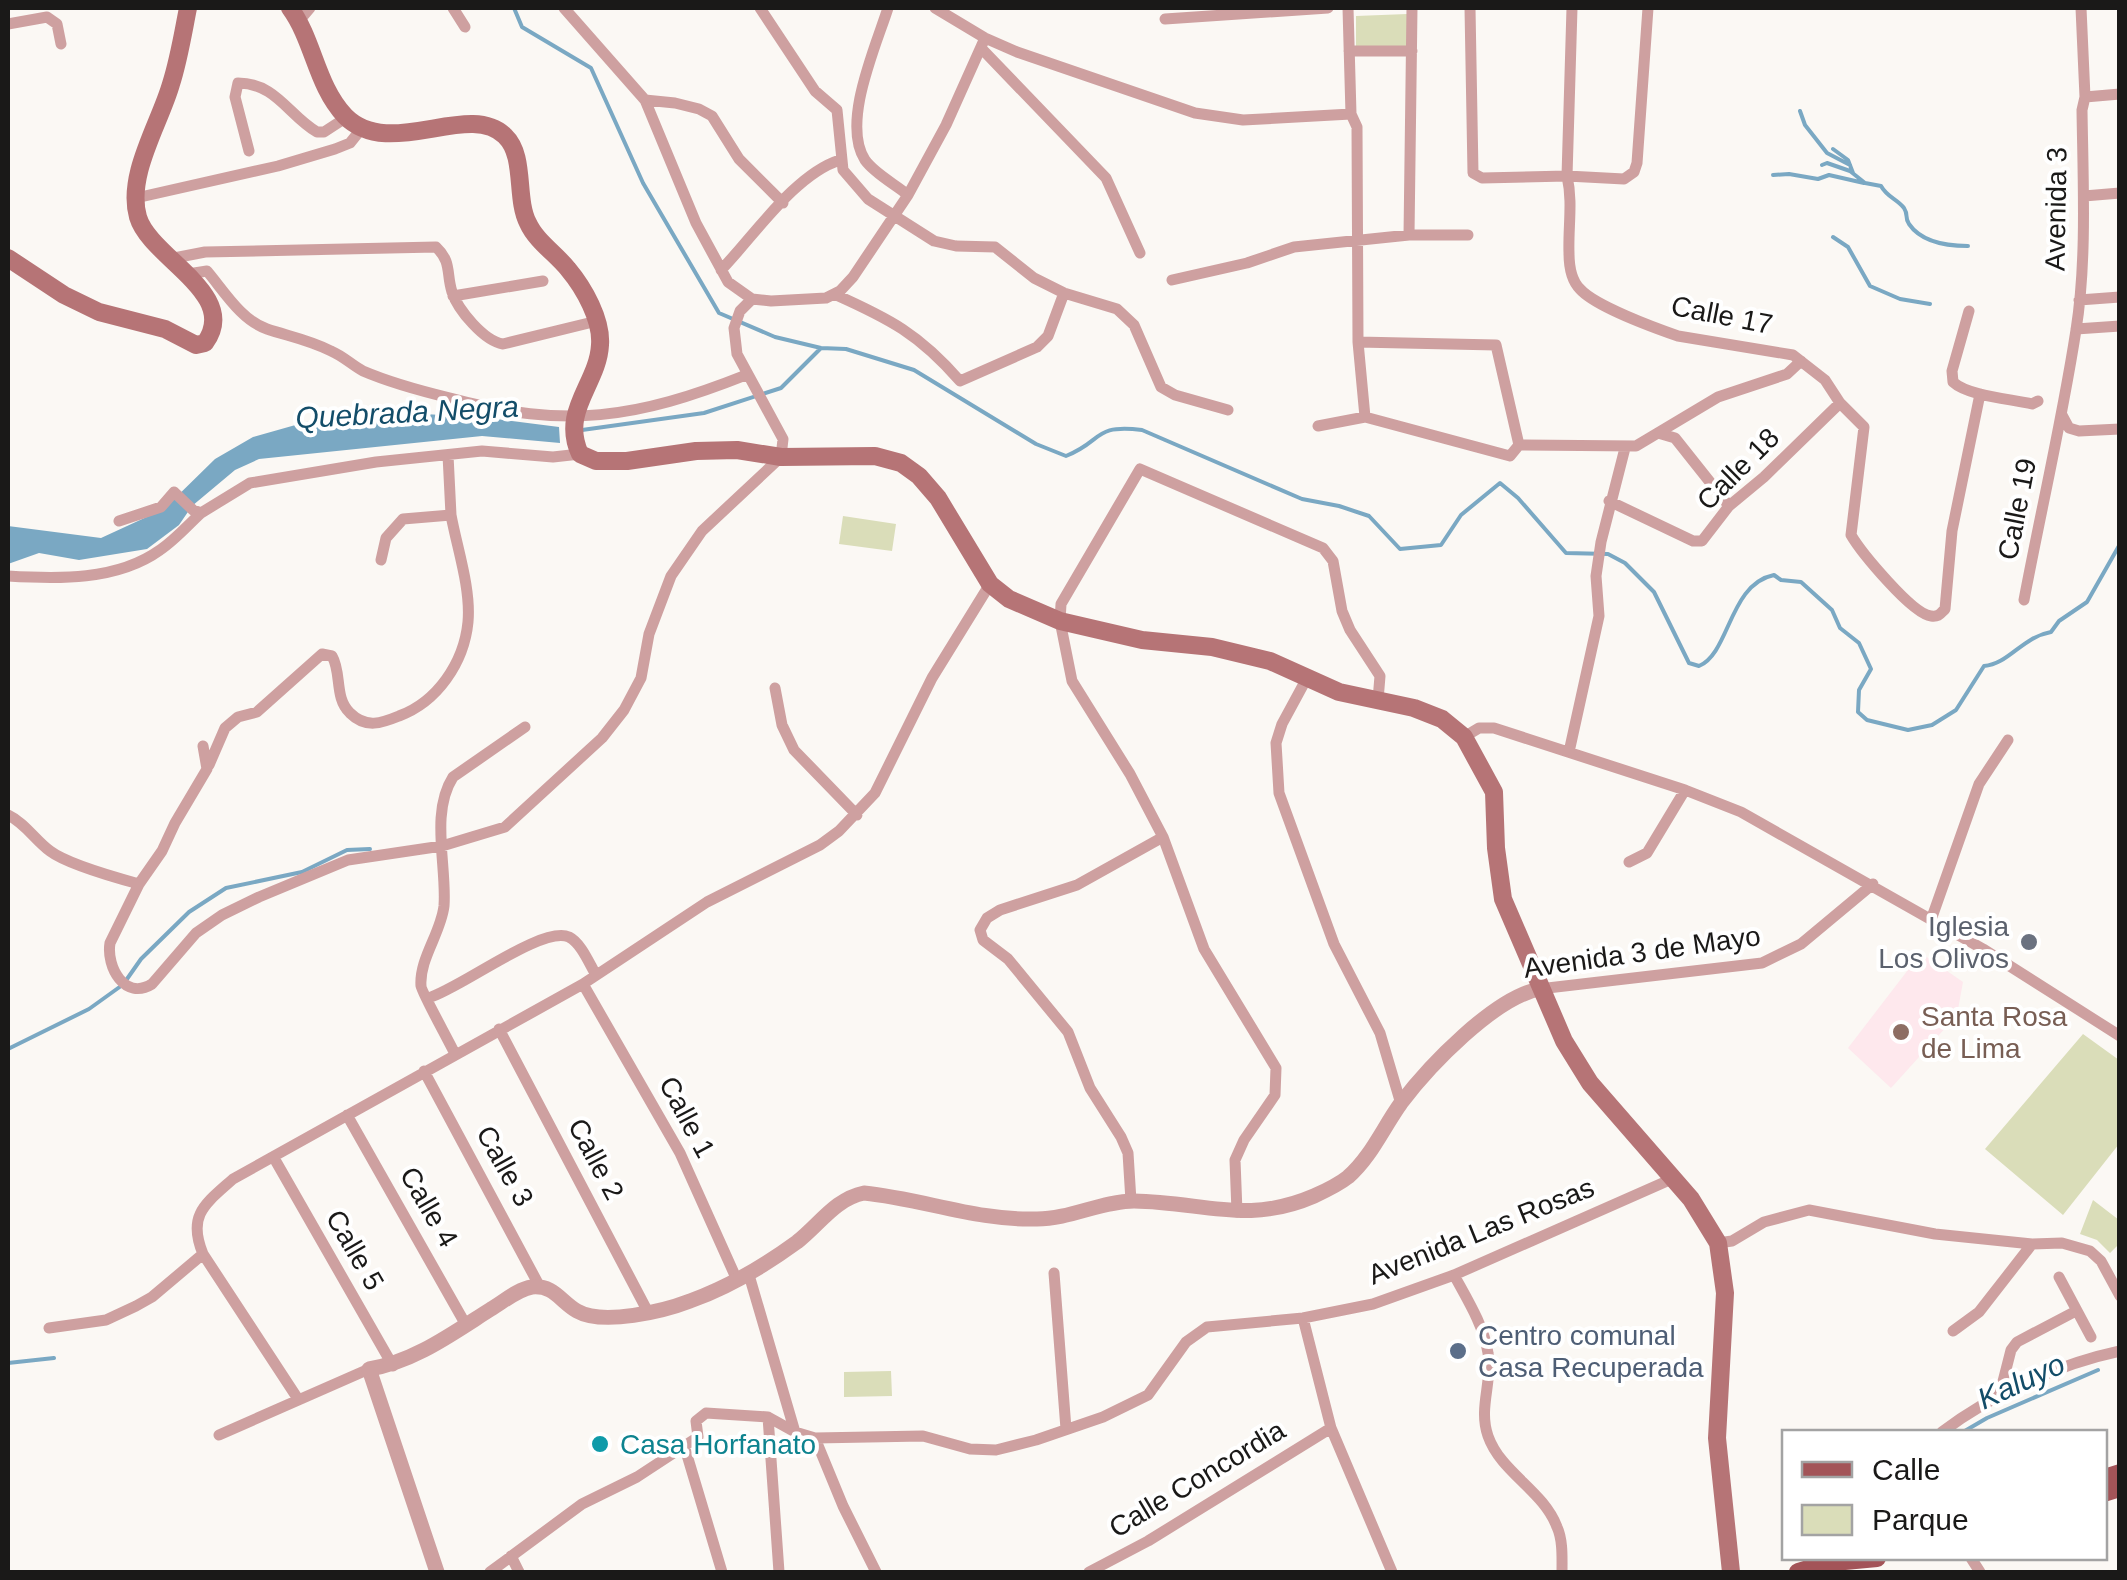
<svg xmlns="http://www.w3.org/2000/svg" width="2127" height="1580" font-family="Helvetica,sans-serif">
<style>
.education{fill:#fee8ed}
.green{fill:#daddb9}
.water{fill:#7aa8c3}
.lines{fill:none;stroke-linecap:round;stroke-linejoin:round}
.stream{stroke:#7aa8c3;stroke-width:4}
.minor{stroke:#cea0a0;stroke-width:11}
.tertiary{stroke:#cea0a0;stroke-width:15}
.secondary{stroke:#b67476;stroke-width:18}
.primary{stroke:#a35458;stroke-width:18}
.worship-dot{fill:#6b7280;stroke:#fff;stroke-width:4}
.education-dot{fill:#8d6e63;stroke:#fff;stroke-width:4}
.service-dot{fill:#5c6f8a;stroke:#fff;stroke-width:4}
.culture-dot{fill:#0f9aa8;stroke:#fff;stroke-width:4}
.labels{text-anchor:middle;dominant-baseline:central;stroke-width:8;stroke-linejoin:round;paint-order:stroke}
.street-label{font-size:28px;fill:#1a1918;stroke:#fff}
.worship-label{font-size:28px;fill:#5b616d;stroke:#fff;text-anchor:end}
.education-label{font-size:28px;fill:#785e54;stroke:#fff;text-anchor:start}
.service-label{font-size:28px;fill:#4e5e75;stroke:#fff;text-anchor:start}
.culture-label{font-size:28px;fill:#0d838f;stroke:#fff;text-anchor:start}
.water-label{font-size:30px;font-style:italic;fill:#134d69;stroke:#fff}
</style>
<rect width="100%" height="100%" fill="#fbf8f4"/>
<path class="education" d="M1921,953l42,29 -6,33 -66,73 -43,-40z"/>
<path class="green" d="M1407,14l1,32 -52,2v-32z
M843,516l53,8 -4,27 -53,-7z
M2083,1034l36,26v84l-56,71 -78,-66z
M2093,1200l26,20v24l-9,9 -13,-13 -17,-6z
M891,1371l1,25 -48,1v-25z"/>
<path class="water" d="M404,413l77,4 78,10 1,16 -78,-7 -223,23 -24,11 -43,36 -13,19 -32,24 -68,11 -40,-7 -31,11v-38l93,12 63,-29 51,-50 38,-22 53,-15 50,-8z"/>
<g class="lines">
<path class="stream" d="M514,8l8,19 69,41 52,115 76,130 56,24 46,11 25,1 68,21 122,74 30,12c38,-15 26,-32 76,-26l160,69 37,7 30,10 31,33 41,-4 20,-30 39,-32 18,15 48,55 42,1 17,9 29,29 35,71 10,3c31,-13 30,-82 75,-91l7,5 20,2 31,28 8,18 19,15 12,26 -12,21 -1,22 9,8 41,10 24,-5 24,-15 28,-44c25,-2 38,-29 67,-34l8,-11 28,-19 33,-58
M1800,111l5,14 22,28 23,12
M1833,149l15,11 5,13
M1822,165l5,-2 23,8 15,12 16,3c6,11 16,13 23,22 5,8 0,8 5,16 13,19 39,22 59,22
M1773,175l16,-1 29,5 11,-4 35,8
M1833,237l15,10 22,39 30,13 30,5
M582,430l122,-17 77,-25 40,-40
M127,979l14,-20 48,-47 37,-24 76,-16 45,-22 23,-1
M8,1049l81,-40 32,-23
M8,1363l46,-5
M1963,1432l24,-14 111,-48"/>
<path class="minor" d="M453,8l12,19
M564,8l81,92 51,123 32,59 24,17 19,2 55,-3 14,-7 13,-14 55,-82 38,-70 39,-87
M760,8l55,83 22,19 6,60 25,29 66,42 22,5 39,1 39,31 30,15 53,16 17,16 27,62 14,8 53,15
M888,8c-12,38 -47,115 -23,152 10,14 30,24 43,35
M935,8l50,30 32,14 178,61 48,7 108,-6
M1348,8l3,106 6,13 1,215 7,75
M1470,8l3,165 9,5 85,-2 57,3 10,-7 3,-9 11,-155
M1572,8l-5,168c6,26 1,51 2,77 0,13 2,27 11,36 15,17 75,39 98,47l115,19 32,25 15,23 24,24 -13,108c10,17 61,79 80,81 8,1 9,-2 14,-7l7,-78 28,-137
M1165,19l163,-11
M299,21l11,-13
M8,24l39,-7 10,7 4,20
M981,48l125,130 34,75
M1349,51h63
M2085,97l35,-3
M645,100l30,3 24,6 13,7 27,43 44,44
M249,151l-14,-54 3,-14c38,0 51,33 79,49h7l23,-15
M2084,196l36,-3
M136,198l142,-32 57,-17 15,-6 12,-15
M1409,235l3,-227
M169,259l36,-7 231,-5c16,15 10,26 16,45 6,18 32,49 51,52l94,-23
M721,270c33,-34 74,-96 119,-110
M188,274l19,-3c17,20 34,49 60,58 21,7 43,11 64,22 12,5 21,14 32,20 28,12 58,20 87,27 117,31 185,21 296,-23
M1172,280l75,-17 47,-16 115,-12h59
M834,294c56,25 85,40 126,87l77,-34 11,-11 16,-43
M453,296l90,-15
M2079,300l41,-3
M1969,311l-17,60 1,11c15,14 58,17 79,22l6,-3
M2076,329l44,-3
M1358,342l138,3 23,100
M2062,415l7,13 10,3 41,-2
M1318,426l47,-9 145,39 9,-11 117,1 82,-49 69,-23 14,-13
M1658,433l17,5 54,68
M1609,501l84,40h9l27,-35 35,-29 76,-74
M119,521l42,-14 13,-15 19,18 8,3 49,-30 126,-21 106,-11 71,6 27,-3
M381,560l5,-22 17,-19 48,-4 -3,-60
M8,576c49,3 109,5 152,-26 15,-10 28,-25 41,-37
M2024,600c17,-90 38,-179 52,-270 11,-69 7,-150 6,-220l3,-13 -4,-89
M1308,676l-26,48 -6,19 3,50 55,151 46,89 21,71
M775,688l7,37 12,25 63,65
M1464,737l15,-9h15l191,62 56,22 242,137 137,87
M203,746l4,23 -32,54 -13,28 -23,33 -29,59c-4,24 15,58 42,41l44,-51 26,-18 37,-18 89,-37 94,-14 63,-19 97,-89 22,-28 17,-32 8,-44 22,-58 31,-45 79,-74 2,-18 -46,-85 -3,-26 6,-17 12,-12
M1569,752l30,-136 -3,-40 5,-34 24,-94
M209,765l16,-37 13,-11 19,-5 65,-58 10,2c10,17 2,42 18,57 16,16 32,10 49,3 38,-14 65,-53 69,-94 3,-34 -11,-74 -17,-107
M8,815c17,8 27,25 42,36 17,13 67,27 89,33
M1629,862l18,-9 38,-63
M1931,920l48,-136 29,-44
M583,984l97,169 57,127
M1539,989l223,-26 39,-19 72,-60
M428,998c32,-9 114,-73 141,-61 12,6 20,26 27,38
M499,1029l149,283
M455,1054c-5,-11 -34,-63 -34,-68 -2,-27 20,-53 23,-80 3,-40 -14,-93 9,-129l72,-50
M424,1071l116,216
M347,1115l119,210
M274,1158l119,208
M1131,1201l-3,-48 -7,-16 -31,-49 -22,-56 -60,-73 -25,-19 -3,-10 7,-12 13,-8 77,-25 86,-48
M1237,1212l-2,-52 9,-20 31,-45 1,-27 -72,-119 -41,-112 -33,-63 -58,-93 -12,-60 1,-17 79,-135 183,79 10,13 9,50 8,19 30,46 -2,24
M1718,1243l14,-2 32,-19 45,-12 126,24 97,10 30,-1 28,8 11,10 19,35
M1054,1273l12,156
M749,1275l46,157
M1454,1275c13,24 30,51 34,78 5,28 -10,55 0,83 13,37 55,54 69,91 6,13 5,31 5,45
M2059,1277l32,60
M1303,1318l28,110 61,144
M49,1328l57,-8 30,-14 16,-9 51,-43
M1953,1331l26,-19 53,-68
M1999,1397l12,-47 6,-8 59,-31
M298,1399l-95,-145c-16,-39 2,-50 30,-75l350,-195 124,-82 113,-57 19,-14 36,-38 57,-115 58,-94
M768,1417l11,155
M1942,1432c50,-38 117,-68 178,-81
M219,1435l150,-66
M815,1438l28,68 33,66
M684,1445l38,127
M511,1556l8,16
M1971,1558l9,14
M490,1572l92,-68 55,-27 61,-40 -2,-16 10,-8 62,4 27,15 20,6 108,-2 47,13 26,1 40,-10 67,-23 45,-22 38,-53 21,-15 96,-9 70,-14 81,-29 220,-97
M1089,1572l59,-31 183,-113"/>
<path class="tertiary" d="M437,1572l-68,-203c45,-7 84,-36 122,-60 12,-7 27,-20 41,-22 22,-2 28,14 45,24 26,15 87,0 113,-10 39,-14 74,-35 107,-59 23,-18 38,-43 67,-49 59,6 114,28 173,26 33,0 65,-18 97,-18 69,1 113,24 180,-5 11,-5 24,-11 34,-19 23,-20 35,-49 53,-74 28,-37 93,-105 138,-114"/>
<path class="secondary" d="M290,8c24,33 26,77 55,108 44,45 124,-16 160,20 21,20 10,62 23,87 8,18 28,31 40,46 16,19 34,51 32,76 -2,39 -40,66 -20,109l16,7h31l69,-10 41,-1 44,7 94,-1 26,7 18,13 19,22 52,86 19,15 51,22 82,19 70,7 58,14 69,31 75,16 28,11 22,18 30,55 2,56 7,51 61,142 26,42 101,116 27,44 7,50 -8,145 14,134
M8,258l56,37 35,17 66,17 31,16 9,-2c36,-49 -55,-85 -67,-126 -12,-42 22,-94 33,-133 8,-25 12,-51 17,-76"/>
<path class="primary" d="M2104,1478l16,-5
M2104,1493l16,-5
M1834,1562l43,-4
M1798,1572l45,-14"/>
</g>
<circle class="worship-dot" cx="2029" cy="942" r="10"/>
<circle class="education-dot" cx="1901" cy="1032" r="10"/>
<circle class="service-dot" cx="1458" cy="1351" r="10"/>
<circle class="culture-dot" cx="600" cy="1444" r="10"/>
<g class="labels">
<g class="street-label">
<text transform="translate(2056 209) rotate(-89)">Avenida 3</text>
<text transform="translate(1722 315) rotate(11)">Calle 17</text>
<text transform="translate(1738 469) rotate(-45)">Calle 18</text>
<text transform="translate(2017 509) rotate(-79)">Calle 19</text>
<text transform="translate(1642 952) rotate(-8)">Avenida 3 de Mayo</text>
<text transform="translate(687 1117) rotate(62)">Calle 1</text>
<text transform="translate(596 1159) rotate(62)">Calle 2</text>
<text transform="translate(505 1166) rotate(61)">Calle 3</text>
<text transform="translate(429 1207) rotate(60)">Calle 4</text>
<text transform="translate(1481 1231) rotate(-22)">Avenida Las Rosas</text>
<text transform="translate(355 1250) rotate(60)">Calle 5</text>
<text transform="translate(1197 1479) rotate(-31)">Calle Concordia</text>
</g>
<g class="worship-label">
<text x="2009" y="926">Iglesia<tspan x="2009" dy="32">Los Olivos</tspan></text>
</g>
<g class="education-label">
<text x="1921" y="1016">Santa Rosa<tspan x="1921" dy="32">de Lima</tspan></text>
</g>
<g class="service-label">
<text x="1478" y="1335">Centro comunal<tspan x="1478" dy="32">Casa Recuperada</tspan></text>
</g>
<g class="culture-label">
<text x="620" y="1444">Casa Horfanato</text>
</g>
<g class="water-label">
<text transform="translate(407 412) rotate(-3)">Quebrada Negra</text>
<text transform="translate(2021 1381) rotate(-25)">Kaluyo</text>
</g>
</g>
<rect width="2127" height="1580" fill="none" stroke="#1a1918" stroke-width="20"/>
<rect x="1782" y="1430" width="325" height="130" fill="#ffffff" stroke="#a3a3a3" stroke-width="2.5"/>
<rect x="1802" y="1462" width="50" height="15" fill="#a35458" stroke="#a3a3a3" stroke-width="2.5"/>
<text x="1872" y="1480" font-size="30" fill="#1a1918">Calle</text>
<rect x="1802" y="1505" width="50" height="30" fill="#daddb9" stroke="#a3a3a3" stroke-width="2.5"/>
<text x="1872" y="1530" font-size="30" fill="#1a1918">Parque</text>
</svg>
